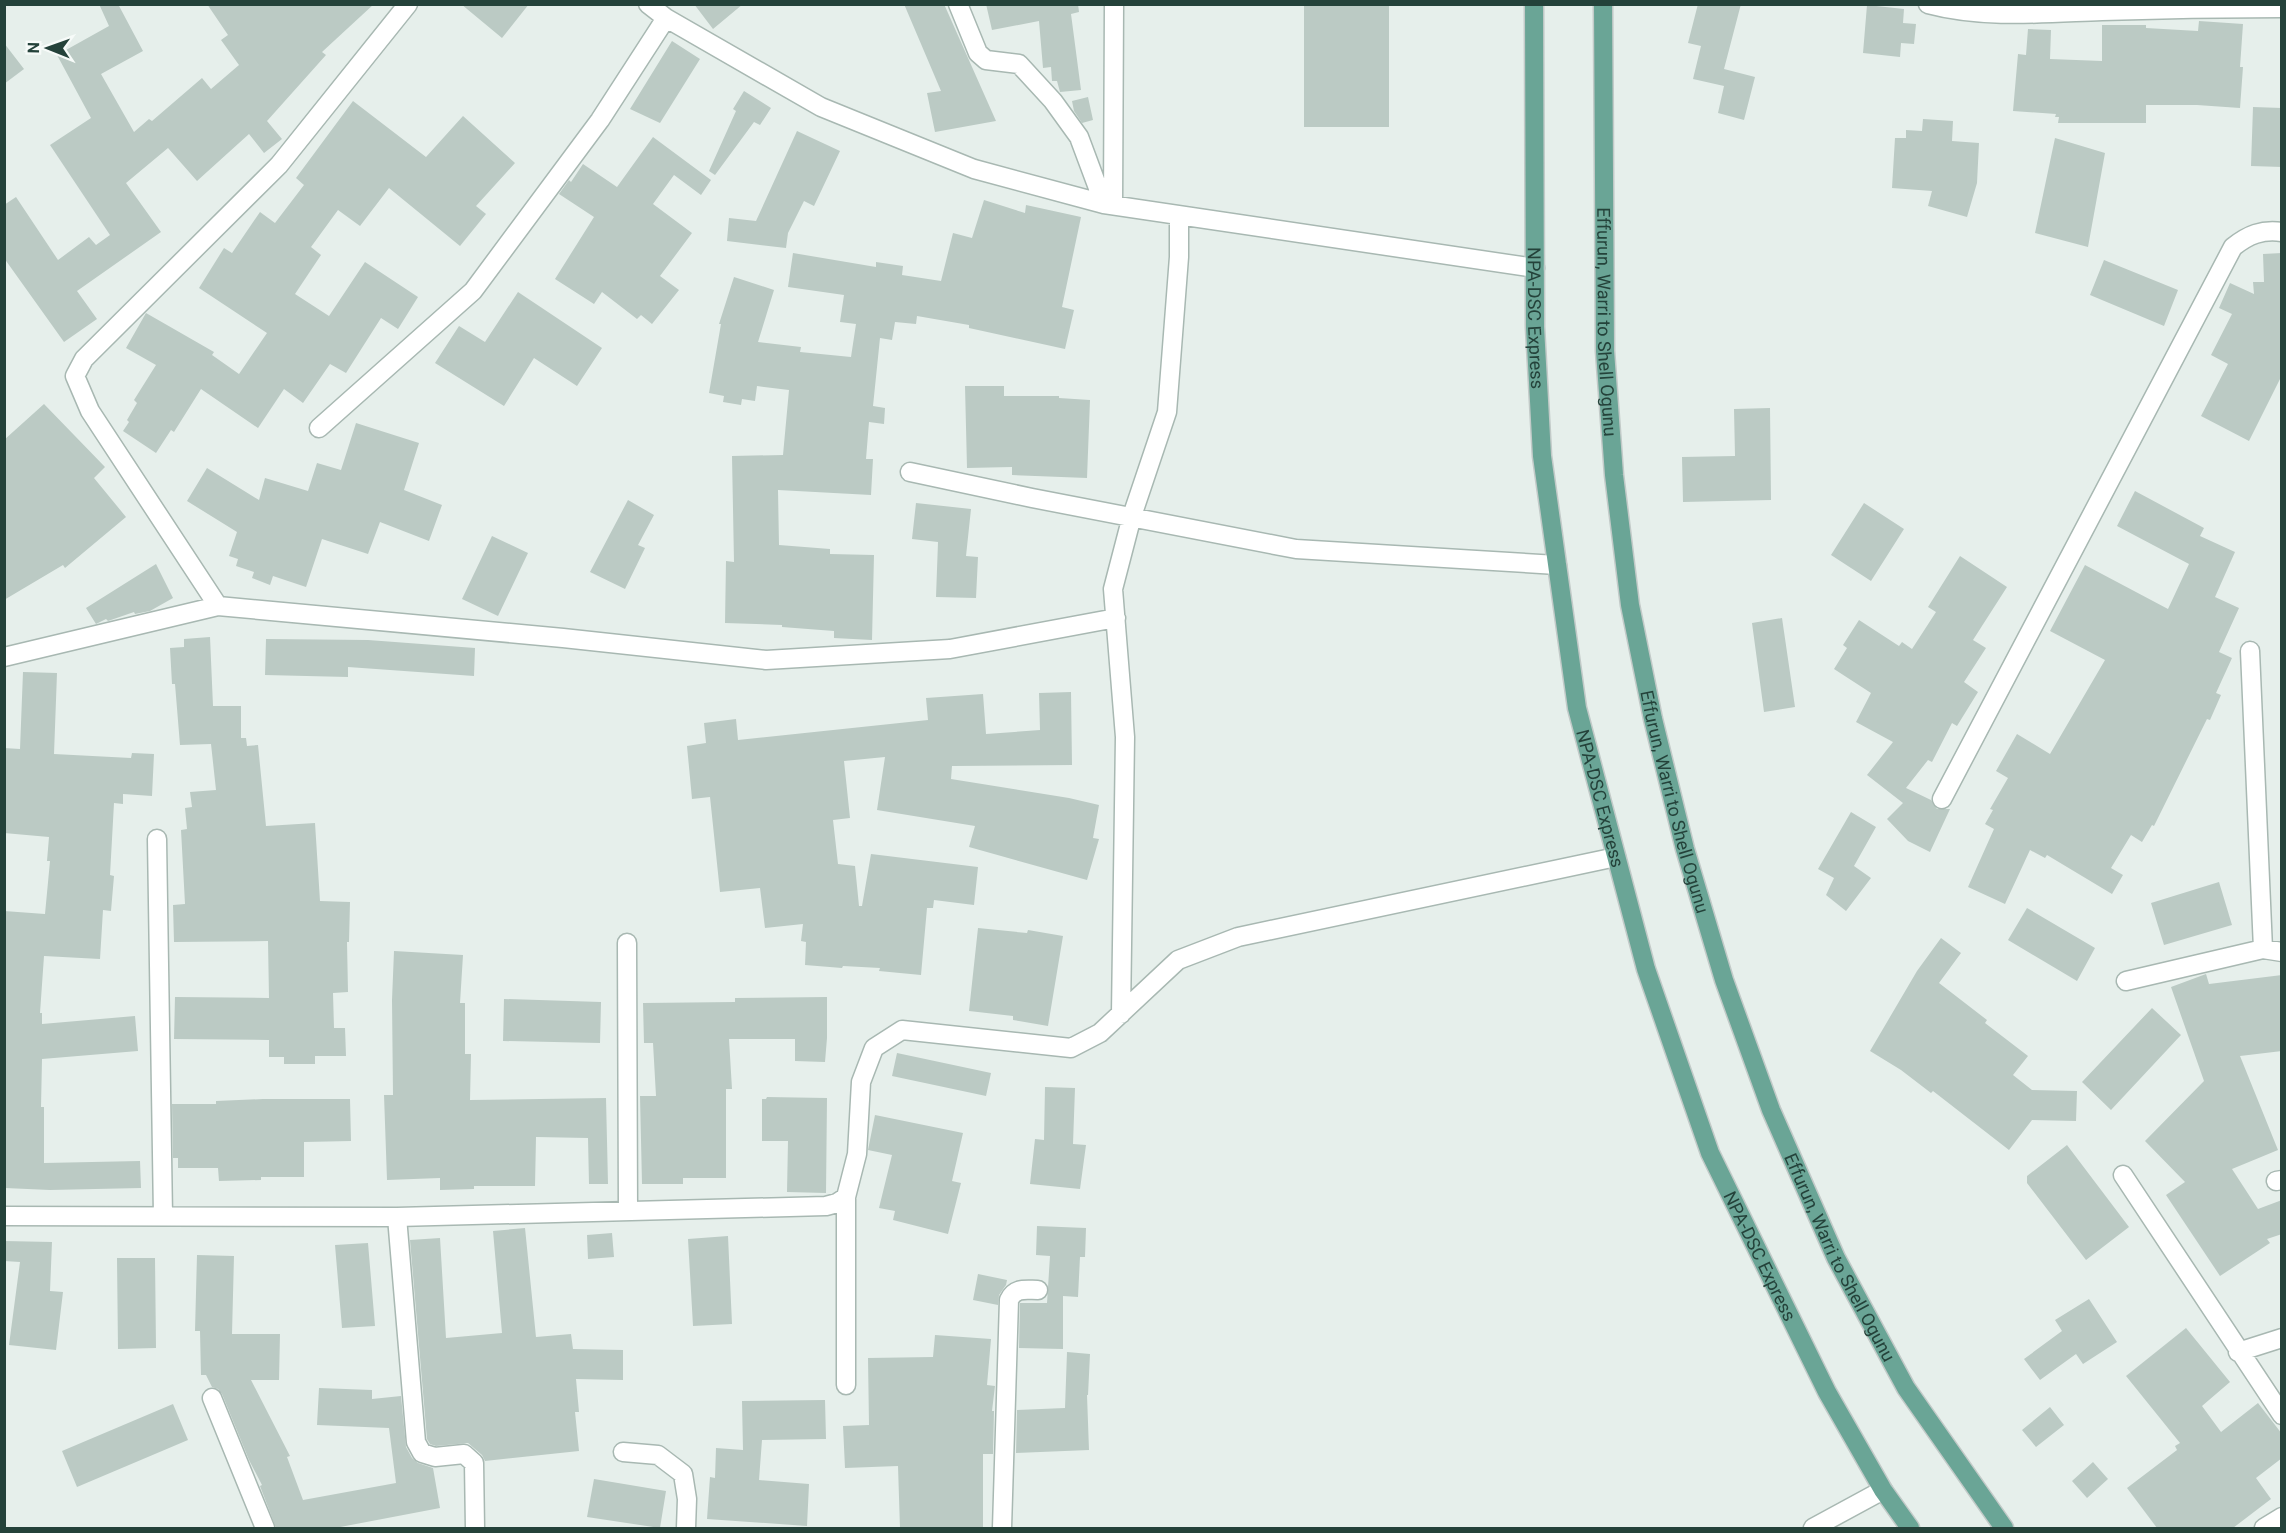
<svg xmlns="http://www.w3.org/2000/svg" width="2286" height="1533" font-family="Roboto,sans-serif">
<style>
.building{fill:#bbcac4}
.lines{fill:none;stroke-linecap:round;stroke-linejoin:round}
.street-casing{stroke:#a8b8b2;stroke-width:21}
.primary-casing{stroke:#c2cac8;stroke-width:21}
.street{stroke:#fff;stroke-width:18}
.primary{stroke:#6aa596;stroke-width:18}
.labels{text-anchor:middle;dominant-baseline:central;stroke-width:4.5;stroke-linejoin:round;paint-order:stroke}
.street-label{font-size:18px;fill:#24423a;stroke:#f7fbf9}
</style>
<rect width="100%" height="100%" fill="#e6efeb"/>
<path class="building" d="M99,4h19l25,47 -42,23 33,58 15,-13 3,2 50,-43 9,11 28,-24 -18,-25 7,-5 -21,-31h167l-52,48 4,3 -59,66 15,18 -18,14 -15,-19 -52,47 -29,-33 -42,35 35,49 -84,59 20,28 -33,23 -60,-84v-53l12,-8 42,63 31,-23 7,8 14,-10 -60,-90 41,-27 -34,-63 52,-29z
M461,4h68l-27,34z
M694,4h49l-30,25z
M904,4h40l52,117 -61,11 -8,-39 14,-2z
M986,4h92l1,8 -8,2 10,76 -21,2 -3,-11h-5l-1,-14 -8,1 -4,-47 -47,9z
M1304,4h85v123h-85z
M1698,4h43l-17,65 31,8 -11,43 -26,-7 6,-27 -31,-7 8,-33 -13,-3z
M1867,5l37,4 -1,14 13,1 -2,20 -13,-1 -1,14 -37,-4z
M2199,21l44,3 -3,43h3l-3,41 -43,-3h-51v18h-88l1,-6h-4l1,-3 -43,-3 5,-57 8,1 2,-26 23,1 -1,29 52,2v-36h44v3l52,3z
M672,41l28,18 -40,64 -30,-14z
M4,43l20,26 -20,15z
M744,91l27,17 -11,17 -6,-3 -39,53 -6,-4 27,-60 -3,-2z
M1088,97l5,23 -11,3 -8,-12 -2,-10z
M353,101l73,56 37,-41 52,47 -39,43 10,8 -26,32 -71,-58 -29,38 -22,-16 -27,37 10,8 -26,39 34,22 36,-54 53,35 -20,32 -17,-11 -35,55 -16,-9 -27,39 -19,-14 -26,39 -57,-39 -27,43 -3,-2 -15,23 -33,-22 6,-9 -2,-2 10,-17 -3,-3 22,-35 -30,-17 20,-35 68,39 -2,3 27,19 28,-41 -68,-45 25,-40 8,5 28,-41 15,11 29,-38 -8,-7z
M2253,107l29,1v59l-31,-1z
M1923,119l30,2 -1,20 27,2 -2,40 -10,34 -39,-11 4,-15 -40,-3 3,-50h11v-8l16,1z
M797,131l43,20 -26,55 -10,-5 -16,32 -2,15 -59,-7 2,-23 27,3z
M653,137l58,43 -10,15 -27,-20 -21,29 39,29 -32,43 19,14 -27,34 -11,-9 -4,4 -35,-27 -8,12 -39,-25 39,-62 -35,-23 10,-14 2,2 12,-18 34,23z
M2055,138l50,15 -17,94 -53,-14z
M984,200l41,13 1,-8 55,12 -19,90 12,3 -9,39 -96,-21v-3l-52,-9 -1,8 -21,-2 -3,18 -12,-2 -7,68 12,2 -1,16 -15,-2 -3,37h7l-2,36 -93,-5 1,55 51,4v5l44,1 -2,85 -38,-2v-7l-52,-4v-2l-57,-2 1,-62 8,1 -2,-106 51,-1 6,-65 -32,-4 -2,15 -13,-2 -1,6 -18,-3 1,-6 -15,-3 12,-69h-2l15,-47 40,13 -16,52 43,5 -1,5 51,5 5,-33 -16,-2 4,-27 -56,-8 5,-34 83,14v-5l27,4 -1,9 39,6 12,-48 19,5z
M2282,253v122l-33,66 -48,-25 27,-52 -17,-9 21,-41 -13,-6 11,-25 24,11 -1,-12h11l-1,-28z
M2104,260l74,30 -14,36 -74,-31z
M518,292l84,56 -25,38 -43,-28 -30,48 -69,-43 24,-37 26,16z
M965,386h39v10h55v2l31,2 -3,78 -75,-3v-8l-45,1z
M44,404l61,63 -11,11 32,39 -61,51 -2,-3 -59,35v-160z
M1770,408l1,92 -88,2 -1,-45 53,-1 -1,-47z
M356,423l63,20 -15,47 38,15 -13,36 -49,-19 -12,32 -46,-15 -16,48 -33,-11 -3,9 -18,-7 2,-6 -18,-6 2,-7 -9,-3 8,-24 -50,-31 20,-33 52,32 6,-22 43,13 9,-28 24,7z
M2135,491l69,37 -4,8 35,16 -20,45 24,11 -20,44 13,6 -16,35 5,2 -11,25 -3,-1 -53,107 -2,-1 -10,17 -11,-7 -20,33 12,7 -11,19 -65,-39 -2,3 -15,-8 -25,54 -37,-17 26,-58 -9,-5 8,-14 -3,-1 18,-31 -12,-7 21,-37 33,20 55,-94 -55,-29 35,-66 83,44 21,-45 -72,-38z
M628,500l26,15 -16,30 7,3 -20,41 -35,-17z
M916,503l55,6 -5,47 12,1 -2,41 -40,-1 2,-55 -26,-3z
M1864,503l40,26 -33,52 -40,-26z
M492,536l36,17 -30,63 -36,-17z
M1960,556l47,31 -34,53 13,8 -22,34 14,10 -21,34 -5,-3 -20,39 -4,-2 -22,28 25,12 6,9h13l-20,43 -22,-11 -21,-22 16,-16 -36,-28 26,-33 -37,-20 15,-29 -37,-24 13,-21 -4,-3 16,-25 40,26 3,-4 10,7 24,-37 -8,-5z
M156,564l17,34 -23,13 -15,3 -1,-2 -26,9 -2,-2 -10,5 -10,-16z
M1782,618l13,89 -31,5 -12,-89z
M210,637l3,69h28v32h5l1,8 11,-1 8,81 49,-3 5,78 30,1 -1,40h-2l1,50 -15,1 1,35h11l1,28h-31v8h-31v-7h-15v-17l-95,-1 1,-42 94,1 -1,-57 -94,1 -1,-37 12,-1 -4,-74 6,-1 -2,-21 7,-1 -2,-15 26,-2 -5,-46 -31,1 -5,-61h-3l-2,-36 14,-1v-8z
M266,639l102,1 107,8 -1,28 -126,-9v10l-83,-2z
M23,672l34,1 -3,81 77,4 1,-5 22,1 -2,42 -29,-2v10l-9,-1 -4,72 4,1 -3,35 -8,-1 -3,49 -56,-3 -4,57h2v11l93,-8 3,35 -96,8 -1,48h3v56l96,-2 1,27 -91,2 -45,-2 -1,-277 41,3 5,-53h-3l2,-24 -45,-4v-85l16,1z
M1071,692l1,73 -120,1 -1,13 118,19 30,7 -6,33 6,1 -12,41 -118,-33 6,-21 -98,-16 8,-53 -41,4 6,57 -17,2 5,44 17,2 4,40h3l9,-52 107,13 -4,38 -40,-5 -1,8h-6l-6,67 -42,-4 1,-3 -37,-2 -1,2 -37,-3 1,-23 -5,-1 2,-17 -38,4 -5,-40 -40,4 -10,-95 -18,2 -5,-53 19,-3 -2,-20 32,-4 2,21 190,-20 -2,-22 57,-4 3,40 54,-4 -1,-37z
M1851,812l25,15 -22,39 17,12 -25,33 -20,-16 8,-17 -16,-9z
M2219,882l13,43 -68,20 -13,-42z
M2027,908l68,40 -18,33 -69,-41z
M978,928l49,5 1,-3 35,6 -15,90 -35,-6v-4l-44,-5z
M1941,938l20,15 -22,30 48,37 -2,3 43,33 -15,19 19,15 45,1 -1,30 -44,-1 -23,30 -76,-59 -2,2 -30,-23 -31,-19 47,-80z
M394,951l69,4 -3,48h5v51h6l-1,46 136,-2 2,86h-19l-1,-46 -52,-1 -1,49h-61v3l-34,1v-12l-53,2 -3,-85h9l-1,-95z
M2206,974l3,10 73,-9v76l-42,5 38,94 -46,19 26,40 24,-9v34l-15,5 3,4 -50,33 -54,-81 19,-13 -40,-41 59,-60 -33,-94z
M827,997v41l-2,24 -30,-1v-22h-66l3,50h-6v89h-43v6h-41l-2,-88h16l-3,-53h-9l-1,-40 92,-1v-4z
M504,999l97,3 -1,41 -97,-2z
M2152,1008l29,27 -70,75 -29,-28z
M897,1053l94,20 -5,23 -94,-20z
M1045,1087l30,1 -2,56 13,1 -6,44 -50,-5 5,-45 9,1z
M767,1097l60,1 -1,95 -39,-1 1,-51h-26v-42h4z
M263,1099h87l1,42 -47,1v35h-43v3l-42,1 -1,-13h-40v-10h-5l-1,-54h44v-3z
M875,1115l88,18 -11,48 9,2 -13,51 -55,-14 2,-9 -16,-3 13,-53 -24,-5z
M2067,1145l62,82 -43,33 -59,-77v-7z
M1037,1226l49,2 -1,29h-5l-2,40 -15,-1v53l-44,-1 1,-45h27l3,-47 -14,-1z
M525,1228l11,109 35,-3 2,15 50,1v30l-47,-1 3,33h-4l4,39 -94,10 -3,-6 -14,-12 -32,3 -6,-2 -3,-5 -17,-199 30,-2 6,100 56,-5 -9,-102z
M612,1233l2,24 -26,2 -1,-24z
M728,1236l4,88 -39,2 -5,-87z
M4,1241l48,1 -2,49 13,1 -7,58 -47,-5 11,-83 -16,-1z
M368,1243l7,83 -33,2 -7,-83z
M197,1255l37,1 -2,78h48l-1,46h-28l39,76 -3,1 16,43 93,-17 -7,-55 -72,-3 2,-37 53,2v9l29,-3 5,51 6,11 6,5 15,5 7,40 -105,20h-59l-16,-42 2,-1 -13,-25 -27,-66 -4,-5 -6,-2 -6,-12h-5l-1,-44h-5z
M117,1258h38l1,90 -38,1z
M978,1274l29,6 -1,5 -7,10 -1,10 -25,-5z
M2089,1299l28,43 -34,22 -7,-10 -36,26 -16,-21 38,-28 -7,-11z
M2186,1328l44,54 -28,24 19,26 37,-29 24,31v24l-26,20 15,21 -38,29h-76l-30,-40 50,-38 -2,-4 5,-3 -54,-67z
M935,1335l56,4 -4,46 8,1 -3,25h2l-1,43h-10v73l-83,1 -2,-62 -53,2 -2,-42 26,-1 -1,-67 65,-1z
M1067,1352l23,2 -2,41h-1l2,55 -73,3 1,-43 48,-2z
M825,1400l1,39 -64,1 -3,40 50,4 -2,42 -100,-7 3,-42 5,1 1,-30 27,2 -1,-49z
M173,1404l15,36 -111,47 -15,-36z
M2050,1407l14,18 -28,22 -14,-17z
M2093,1462l15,17 -21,19 -15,-17z
M594,1479l72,12 -6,37 -73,-11z"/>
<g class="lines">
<defs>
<path id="street" d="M648,4l18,14 155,89 153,62 130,35 431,64
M958,4l20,49 8,7 33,4 34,37 26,36 25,67
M1928,4c56,15 117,9 174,7 60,-2 120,-3 180,-3
M1113,205l1,-201
M319,428l154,-137 127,-171 66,-102
M910,472l122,26 264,51 261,16
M218,606l-128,-195 -15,-35 9,-17 195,-194 129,-161
M2250,651l13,298
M4,657l214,-51 345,32 203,22 184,-11 166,-31
M1942,799l291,-552c15,-12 29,-18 49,-15
M157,839l6,377
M627,943l1,268
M2126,981l137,-32 19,3
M1121,1014l4,-277 -12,-148 19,-73 35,-104 12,-155v-42
M2123,1175l159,240
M2276,1181l6,-1
M846,1197v188
M4,1216l393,1 429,-11 11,-3 9,-6 11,-43 4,-72 13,-34 28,-18 169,18 29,-15 78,-73 60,-23 378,-80
M397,1217l19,225 6,11 13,4 29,-3 10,9 1,65
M2238,1352l44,-14
M212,1398l53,130
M623,1452l35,3 25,19 4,25 -1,29
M1002,1528l7,-228c6,-13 17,-10 29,-10
M1813,1528l70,-38
M2264,1528l18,-11"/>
<g id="primary">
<path id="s1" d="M1534,4l1,323 7,129 35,252 69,261 64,184 117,239 56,98 27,38"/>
<path id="s2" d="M1603,4l2,347 9,124 16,130 23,114 32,130 39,131 47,130 65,148 70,130 98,140"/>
</g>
</defs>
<use href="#street" class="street-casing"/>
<use href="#primary" class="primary-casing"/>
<use href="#street" class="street"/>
<use href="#primary" class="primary"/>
</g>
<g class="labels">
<g class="street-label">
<text stroke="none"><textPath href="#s1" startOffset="314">NPA-DSC Express</textPath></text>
<text stroke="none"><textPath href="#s2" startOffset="318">Effurun, Warri to Shell Ogunu</textPath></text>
<text stroke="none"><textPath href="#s1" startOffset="800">NPA-DSC Express</textPath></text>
<text stroke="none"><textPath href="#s2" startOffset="804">Effurun, Warri to Shell Ogunu</textPath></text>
<text stroke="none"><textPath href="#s1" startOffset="1286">NPA-DSC Express</textPath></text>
<text stroke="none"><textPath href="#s2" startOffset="1290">Effurun, Warri to Shell Ogunu</textPath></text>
</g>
</g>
<rect width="2286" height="1533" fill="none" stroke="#24423a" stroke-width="12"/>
<g transform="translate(48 48) rotate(271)" stroke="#f7fbf9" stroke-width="4.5" paint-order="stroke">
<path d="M0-4.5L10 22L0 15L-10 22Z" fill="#24423a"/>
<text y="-9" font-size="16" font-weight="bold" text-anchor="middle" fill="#24423a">N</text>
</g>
</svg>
